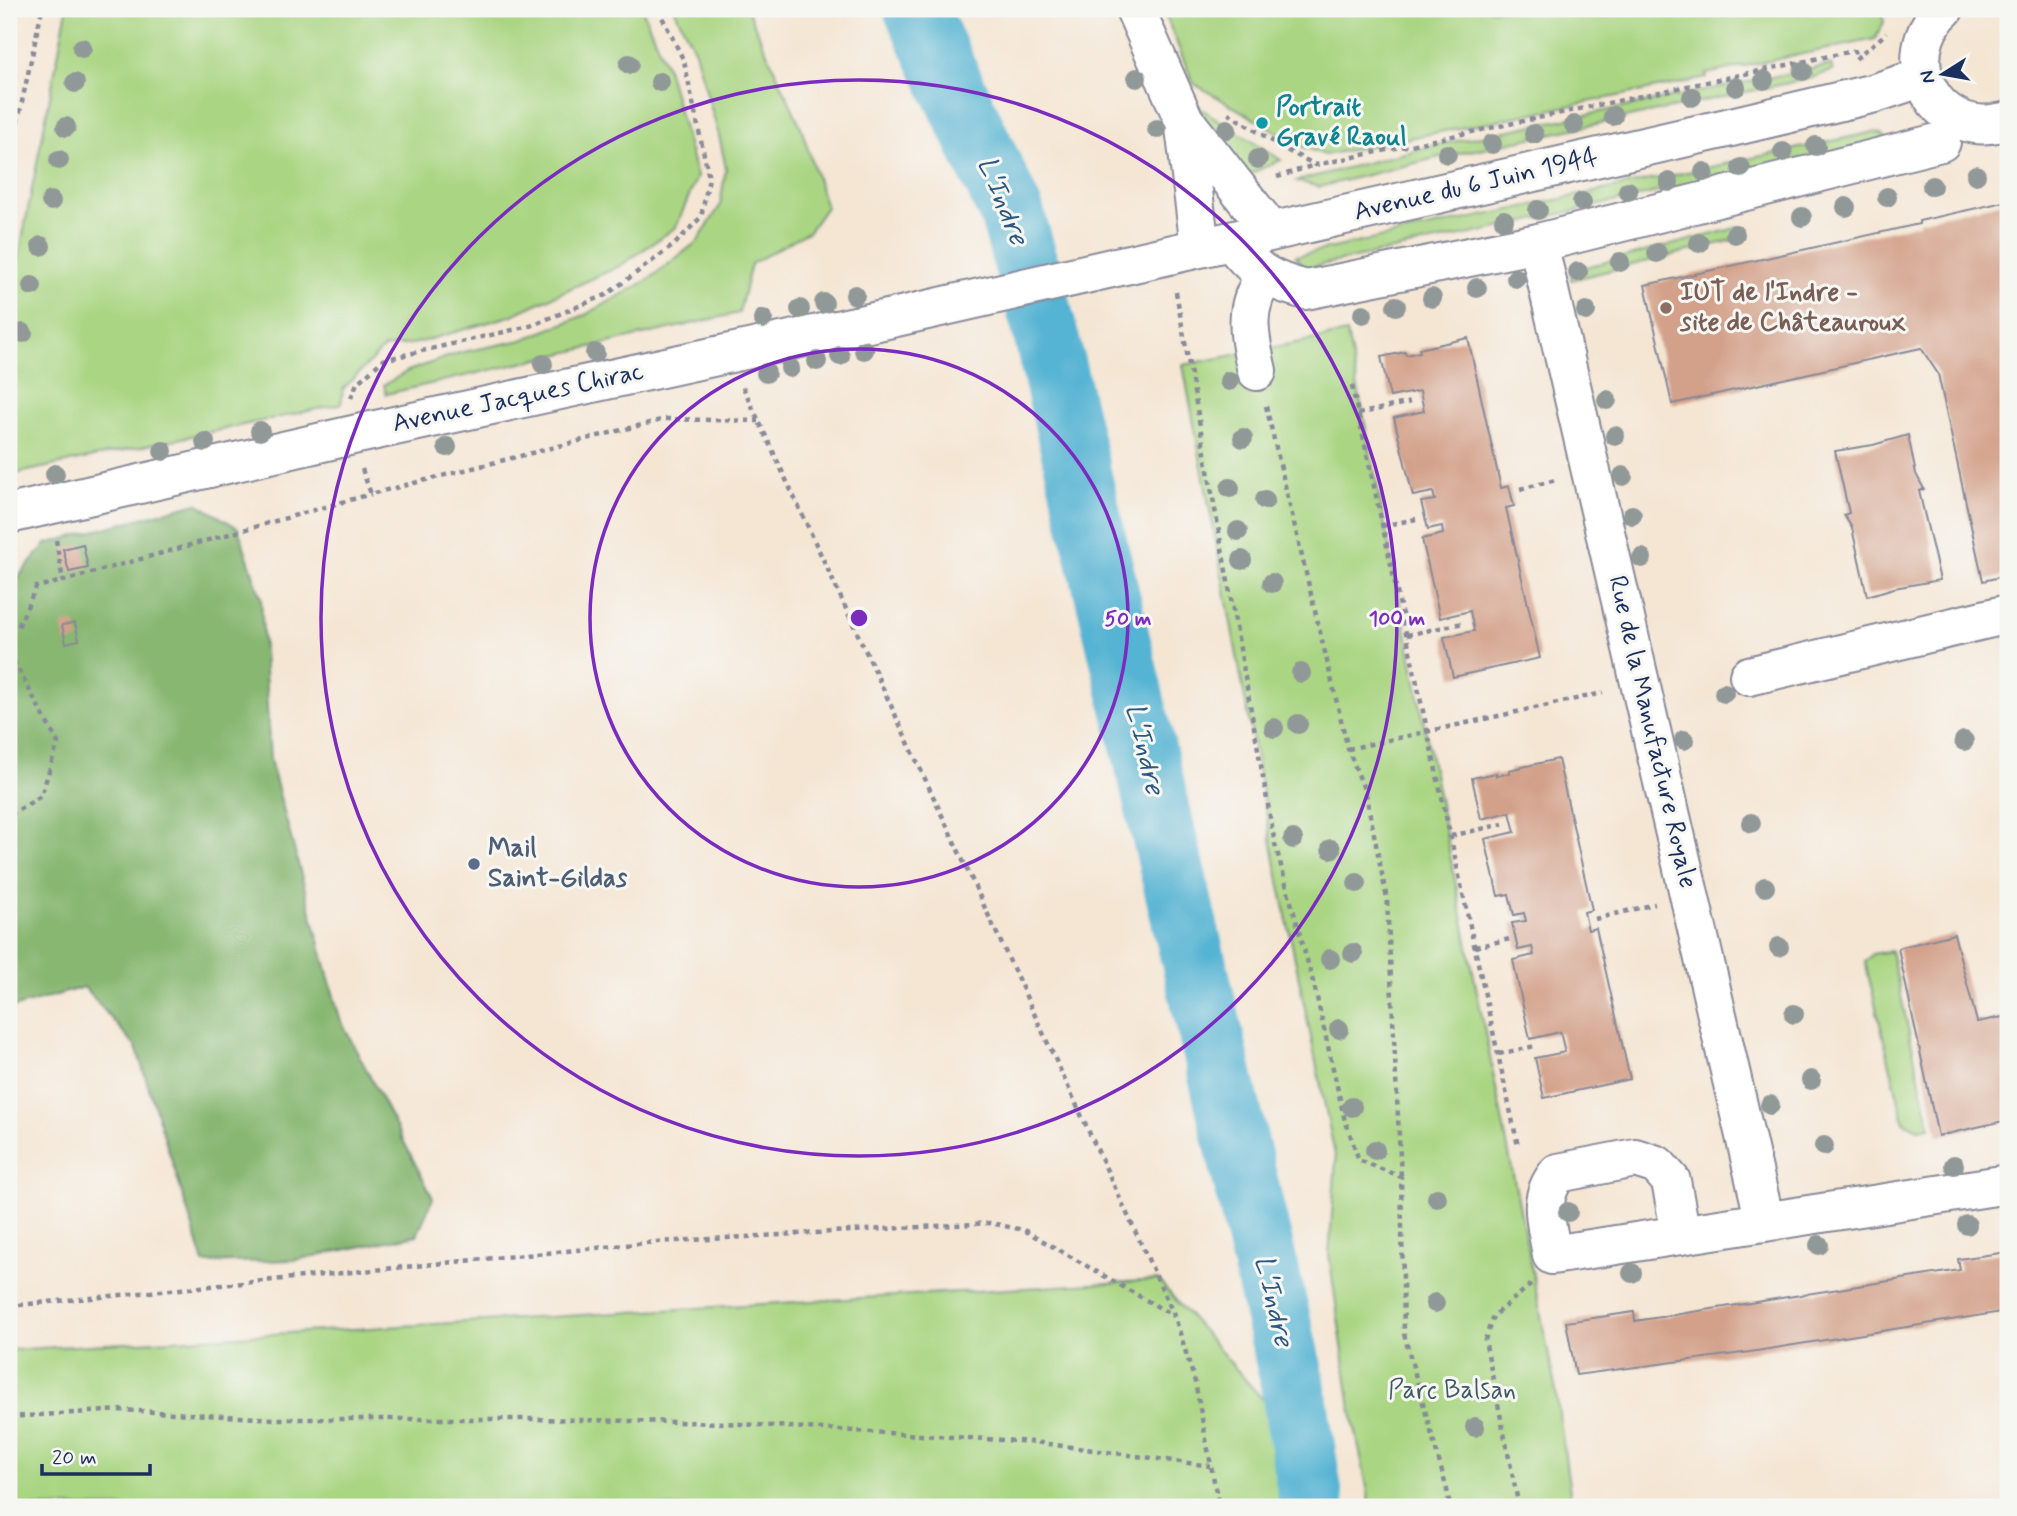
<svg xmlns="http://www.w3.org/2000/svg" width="2017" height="1516" font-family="Mynerve,sans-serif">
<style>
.green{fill:#aad683;stroke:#628270;stroke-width:2}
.forest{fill:#87b771;stroke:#517368;stroke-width:2}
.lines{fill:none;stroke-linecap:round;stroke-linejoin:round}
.river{stroke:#54b3d3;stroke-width:65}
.building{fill:#d3a089}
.minor-casing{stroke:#888a99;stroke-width:42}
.major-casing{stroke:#888a99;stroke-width:42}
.path{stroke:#888a99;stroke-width:4.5;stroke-dasharray:5 5;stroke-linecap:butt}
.minor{stroke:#fff;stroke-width:38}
.major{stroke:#fff;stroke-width:38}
.tree{fill:#919898}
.ring{fill:none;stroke:#7b2cbf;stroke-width:3.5}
.culture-dot{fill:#0f9aa8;stroke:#f6f6f2;stroke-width:2.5}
.education-dot{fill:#8d6e63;stroke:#f6f6f2;stroke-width:2.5}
.service-dot{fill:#5c6f8a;stroke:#f6f6f2;stroke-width:2.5}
.labels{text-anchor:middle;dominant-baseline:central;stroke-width:6;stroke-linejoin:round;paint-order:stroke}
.culture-label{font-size:26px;font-weight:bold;fill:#0d838f;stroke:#f6f6f2;text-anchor:start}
.street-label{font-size:26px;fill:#1b2f5e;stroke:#f6f6f2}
.education-label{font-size:26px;font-weight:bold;fill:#785e54;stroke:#f6f6f2;text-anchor:start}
.service-label{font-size:26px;font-weight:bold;fill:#4e5e75;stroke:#f6f6f2;text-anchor:start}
.park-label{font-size:26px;fill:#3f5967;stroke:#f6f6f2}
.water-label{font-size:28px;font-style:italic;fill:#2c5781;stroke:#f6f6f2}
.centre{fill:#7b2cbf;stroke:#f6f6f2;stroke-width:3.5}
.ring-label{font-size:21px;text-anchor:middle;font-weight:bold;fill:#7b2cbf;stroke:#f6f6f2;stroke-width:6;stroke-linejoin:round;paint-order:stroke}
</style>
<rect width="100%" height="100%" fill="#f6f6f2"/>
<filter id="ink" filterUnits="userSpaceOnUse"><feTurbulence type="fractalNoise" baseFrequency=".0143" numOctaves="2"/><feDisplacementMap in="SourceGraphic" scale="14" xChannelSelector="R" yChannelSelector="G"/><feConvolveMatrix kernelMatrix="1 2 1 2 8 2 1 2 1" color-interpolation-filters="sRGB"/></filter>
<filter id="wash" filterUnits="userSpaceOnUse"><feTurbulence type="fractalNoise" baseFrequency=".00686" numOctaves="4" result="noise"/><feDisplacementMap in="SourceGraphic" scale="28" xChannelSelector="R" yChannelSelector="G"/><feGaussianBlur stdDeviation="1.57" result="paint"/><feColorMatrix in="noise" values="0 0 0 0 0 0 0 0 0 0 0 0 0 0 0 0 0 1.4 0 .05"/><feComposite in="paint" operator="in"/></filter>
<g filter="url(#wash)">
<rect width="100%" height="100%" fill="#f5e6d4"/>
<path class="green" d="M67,9h575l25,59 30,109 -21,50 -56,39 -110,50 -93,27 -33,5 -41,41 -2,15 -332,71v-168z
M674,9h73l54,118 25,80 -17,24 -58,33 -12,49 -353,81 -2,-9 24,-14 51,-18 63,-13 63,-25 63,-35 50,-39 22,-35 6,-38 -6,-28 -25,-89z
M1163,9h718l3,13 -9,17 -169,35 1,4 -382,77 -22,-8 -110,-64z
M1831,65l2,5 -21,8 -380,81 -113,28 -22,-6 130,-34z
M1186,99l95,61 -34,15z
M1874,132l7,2 6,6 -402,91 -179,37 -11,-12z
M1740,227l2,11 -171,42v-9z
M1347,333l209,1059 16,115h-201l-20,-99 -22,-153 7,-95 -60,-294 -93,-501z
M1891,951l39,176 -12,2 -14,-7 -39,-160 7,-8z
M1158,1280l106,121 17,106h-1272v-157z"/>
<path class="forest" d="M197,503l41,25 23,70 9,162 70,259 93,179 -16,37 -122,25 -91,3 -68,-216 -52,-60 -75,22v-421l37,-44z"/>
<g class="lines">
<path class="river" d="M916,9l96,205 32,113 247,1047 21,133"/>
</g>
<g id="blocks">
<path class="building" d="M2008,201v374l-25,6 -45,-207 -17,-26 -249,56 -27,-119 274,-61v-3z
M1468,338l33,150 8,-2 5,20 -8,2 34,150 -87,19 -9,-40 30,-6 -4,-20 -30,7 -18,-79 21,-5 -1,-8 -14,3 -7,-27 14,-2 -2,-8 -20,4 -19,-78 30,-7 -4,-20 -30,6 -9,-40 24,-5 1,3 14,-3 -1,-3z
M1908,435l8,39 8,15 -5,2 21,89 -46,8 -27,8 -15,-68 -8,-13 5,-2 -14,-62 38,-6z
M83,544l5,24 -19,4 -6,-23z
M75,623l4,17 -13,3 -4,-18z
M1558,759l34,151 -8,2 4,18 8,-2 34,151 -86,19 -9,-40 30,-6 -5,-20 -30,7 -17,-79 21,-5 -2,-8 -14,3 -6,-27 14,-2 -2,-8 -10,2 -5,-21 -11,2 -13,-57 30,-7 -5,-20 -29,7 -9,-41 24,-5v3l14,-3 -1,-3z
M1954,934l23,88 31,-6v104l-70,16 -40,-188z
M2008,1252v59l-258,41 -174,23 -10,-53 68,-10 1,9 325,-51 -2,-11z"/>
</g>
</g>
<g filter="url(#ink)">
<use href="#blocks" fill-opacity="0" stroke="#888a99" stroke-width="2"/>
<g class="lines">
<defs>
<path id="minor" d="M1135,9l49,111 87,111
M1184,120l16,127
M1231,241c25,31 36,39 75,49l232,-47 403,-101
M1538,243l227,979
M1257,371c-8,-35 -15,-65 9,-95
M1749,676l259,-62
M1681,1235l-10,-54 -14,-16 -22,-7 -77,15c-22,27 -11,50 -6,82l456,-71"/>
<path id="major" d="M1944,9c-37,33 -28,95 20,112 15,6 30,3 44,0
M9,514l344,-79 539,-117 835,-190 148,-35 48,-16"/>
</defs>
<use href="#minor" class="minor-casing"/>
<use href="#major" class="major-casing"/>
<path class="path" d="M1856,59c9,-11 22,-16 30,-27
M1228,113l60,38 28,14 537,-114 8,1
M9,162l33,-153
M1277,177l38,-12
M1176,292l99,552 40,145 29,128 15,43 42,17 3,157 43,156 3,17
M1352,386l166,760
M743,387l432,930 20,65 24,125
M351,398l6,-15 26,-23 147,-34 76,-31 68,-50 27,-28 8,-39 -25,-117 -26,-52
M1266,406l82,343 18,45 21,105 14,278
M1358,414l52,-12
M362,469l9,25 294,-75 93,2
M1520,489l36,-9
M1382,526l34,-7
M56,540l7,41 308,-87
M9,629l9,-2 18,-40 27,-6
M1407,635l56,-12
M9,652l49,91 -17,53 -32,20
M1348,749l255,-56
M1451,836l52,-12
M1595,919l60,-15
M1475,947l35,-8
M1499,1054l36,-8
M9,1306l648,-64 333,-19 34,7 150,86
M9,1417l112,-7 154,9h260l190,4 309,19 176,24
M1519,1507l-34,-167 8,-24 40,-33"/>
<use href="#minor" class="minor"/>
<use href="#major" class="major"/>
</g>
<g class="tree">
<circle cx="82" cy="48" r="10"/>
<circle cx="629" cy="64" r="10"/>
<circle cx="1803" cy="71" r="10"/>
<circle cx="1137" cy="78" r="10"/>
<circle cx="1764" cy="80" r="10"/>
<circle cx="660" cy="82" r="10"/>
<circle cx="75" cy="83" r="10"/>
<circle cx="1736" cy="87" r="10"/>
<circle cx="1692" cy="97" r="10"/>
<circle cx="1613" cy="116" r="10"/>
<circle cx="1574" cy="125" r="10"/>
<circle cx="66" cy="127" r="10"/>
<circle cx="1157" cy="129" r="10"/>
<circle cx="1227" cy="129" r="10"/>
<circle cx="1534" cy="134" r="10"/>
<circle cx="1492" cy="144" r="10"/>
<circle cx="1816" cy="146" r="10"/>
<circle cx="1783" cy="152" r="10"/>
<circle cx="1447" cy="154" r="10"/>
<circle cx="1258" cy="159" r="10"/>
<circle cx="59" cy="160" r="10"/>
<circle cx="1741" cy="168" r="10"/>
<circle cx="1704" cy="172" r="10"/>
<circle cx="1976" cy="175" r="10"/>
<circle cx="1669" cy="182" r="10"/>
<circle cx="1932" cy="186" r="10"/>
<circle cx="1628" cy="191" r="10"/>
<circle cx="1887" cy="197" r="10"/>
<circle cx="51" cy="201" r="10"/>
<circle cx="1582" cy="202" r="10"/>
<circle cx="1846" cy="207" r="10"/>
<circle cx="1538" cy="210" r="10"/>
<circle cx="1802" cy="217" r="10"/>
<circle cx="1504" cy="220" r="10"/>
<circle cx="1735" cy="234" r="10"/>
<circle cx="1699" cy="243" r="10"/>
<circle cx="41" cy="246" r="10"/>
<circle cx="1657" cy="253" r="10"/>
<circle cx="1620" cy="262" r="10"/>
<circle cx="1578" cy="272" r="10"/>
<circle cx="1516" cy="278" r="10"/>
<circle cx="32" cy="286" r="10"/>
<circle cx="1477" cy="288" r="10"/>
<circle cx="855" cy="295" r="10"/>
<circle cx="1432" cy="298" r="10"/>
<circle cx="824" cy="303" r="10"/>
<circle cx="1396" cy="306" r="10"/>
<circle cx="800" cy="309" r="10"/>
<circle cx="1586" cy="311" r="10"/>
<circle cx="1363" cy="314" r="10"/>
<circle cx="763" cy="319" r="10"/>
<circle cx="23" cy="333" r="10"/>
<circle cx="864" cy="350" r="10"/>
<circle cx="595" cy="353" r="10"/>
<circle cx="840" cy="356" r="10"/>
<circle cx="817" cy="361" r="10"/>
<circle cx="543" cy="364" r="10"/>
<circle cx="790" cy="368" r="10"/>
<circle cx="766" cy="373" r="10"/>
<circle cx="1229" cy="381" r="10"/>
<circle cx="1607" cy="400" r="10"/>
<circle cx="260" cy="431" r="10"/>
<circle cx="1615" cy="436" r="10"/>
<circle cx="1243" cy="438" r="10"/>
<circle cx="205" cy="442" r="10"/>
<circle cx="447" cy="447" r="10"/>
<circle cx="163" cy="451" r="10"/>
<circle cx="55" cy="474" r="10"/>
<circle cx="1623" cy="476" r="10"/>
<circle cx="1230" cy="488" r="10"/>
<circle cx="1265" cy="500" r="10"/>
<circle cx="1632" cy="515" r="10"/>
<circle cx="1238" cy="531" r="10"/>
<circle cx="1642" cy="558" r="10"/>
<circle cx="1242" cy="560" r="10"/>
<circle cx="1272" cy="583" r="10"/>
<circle cx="1301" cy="673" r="10"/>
<circle cx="1724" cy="693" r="10"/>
<circle cx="1298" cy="724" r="10"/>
<circle cx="1274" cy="728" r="10"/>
<circle cx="1684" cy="740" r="10"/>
<circle cx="1964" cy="741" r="10"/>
<circle cx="1751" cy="823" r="10"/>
<circle cx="1293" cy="839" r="10"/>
<circle cx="1331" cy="849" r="10"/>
<circle cx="1357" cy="883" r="10"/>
<circle cx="1765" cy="887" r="10"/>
<circle cx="1779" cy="947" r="10"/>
<circle cx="1353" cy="953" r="10"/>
<circle cx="1330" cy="959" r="10"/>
<circle cx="1794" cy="1014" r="10"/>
<circle cx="1339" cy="1029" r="10"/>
<circle cx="1811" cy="1080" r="10"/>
<circle cx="1770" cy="1105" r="10"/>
<circle cx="1352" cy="1107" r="10"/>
<circle cx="1824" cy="1146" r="10"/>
<circle cx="1375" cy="1150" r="10"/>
<circle cx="1954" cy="1165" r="10"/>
<circle cx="1437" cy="1198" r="10"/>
<circle cx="1568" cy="1212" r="10"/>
<circle cx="1967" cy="1225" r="10"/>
<circle cx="1819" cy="1245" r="10"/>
<circle cx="1632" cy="1273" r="10"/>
<circle cx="1435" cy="1303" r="10"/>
<circle cx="1475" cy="1427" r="10"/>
</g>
</g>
<g class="ring">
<circle cx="859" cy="618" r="269"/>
<circle cx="859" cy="618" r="538"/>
</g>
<circle class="culture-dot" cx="1262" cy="123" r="7"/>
<circle class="education-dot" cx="1666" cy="308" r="7"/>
<circle class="service-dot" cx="474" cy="864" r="7"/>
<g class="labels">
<g class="culture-label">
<text x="1276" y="108">Portrait<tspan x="1276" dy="30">Gravé Raoul</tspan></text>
</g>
<g class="street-label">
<text transform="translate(1476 185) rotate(-13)">Avenue du 6 Juin 1944</text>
<text transform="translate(518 398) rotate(-12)">Avenue Jacques Chirac</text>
<text transform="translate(1652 732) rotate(77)">Rue de la Manufacture Royale</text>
</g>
<g class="education-label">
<text x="1680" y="293">IUT de l'Indre -<tspan x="1680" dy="30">site de Châteauroux</tspan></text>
</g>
<g class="service-label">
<text x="488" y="849">Mail<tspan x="488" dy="30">Saint-Gildas</tspan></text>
</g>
<g class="park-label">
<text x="1452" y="1391">Parc Balsan</text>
</g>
<g class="water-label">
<text transform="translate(1002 201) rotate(68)">L'Indre</text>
<text transform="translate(1144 749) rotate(77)">L'Indre</text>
<text transform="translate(1273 1301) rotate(77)">L'Indre</text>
</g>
</g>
<circle cx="859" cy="618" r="10" class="centre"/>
<g class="ring-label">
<text x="1128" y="625">50 m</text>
<text x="1397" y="625">100 m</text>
</g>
<rect width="2017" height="1516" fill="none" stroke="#f6f6f2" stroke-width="35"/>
<g transform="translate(1943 74) rotate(259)" stroke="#f6f6f2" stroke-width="5" paint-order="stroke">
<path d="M0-5L12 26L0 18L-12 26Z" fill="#1b2f5e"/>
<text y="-10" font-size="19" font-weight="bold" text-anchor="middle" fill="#1b2f5e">N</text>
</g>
<path d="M42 1464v10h108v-10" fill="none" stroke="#1b2f5e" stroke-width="3.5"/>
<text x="52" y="1464" font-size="21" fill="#1b2f5e" stroke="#f6f6f2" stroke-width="5" paint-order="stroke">20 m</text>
</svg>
